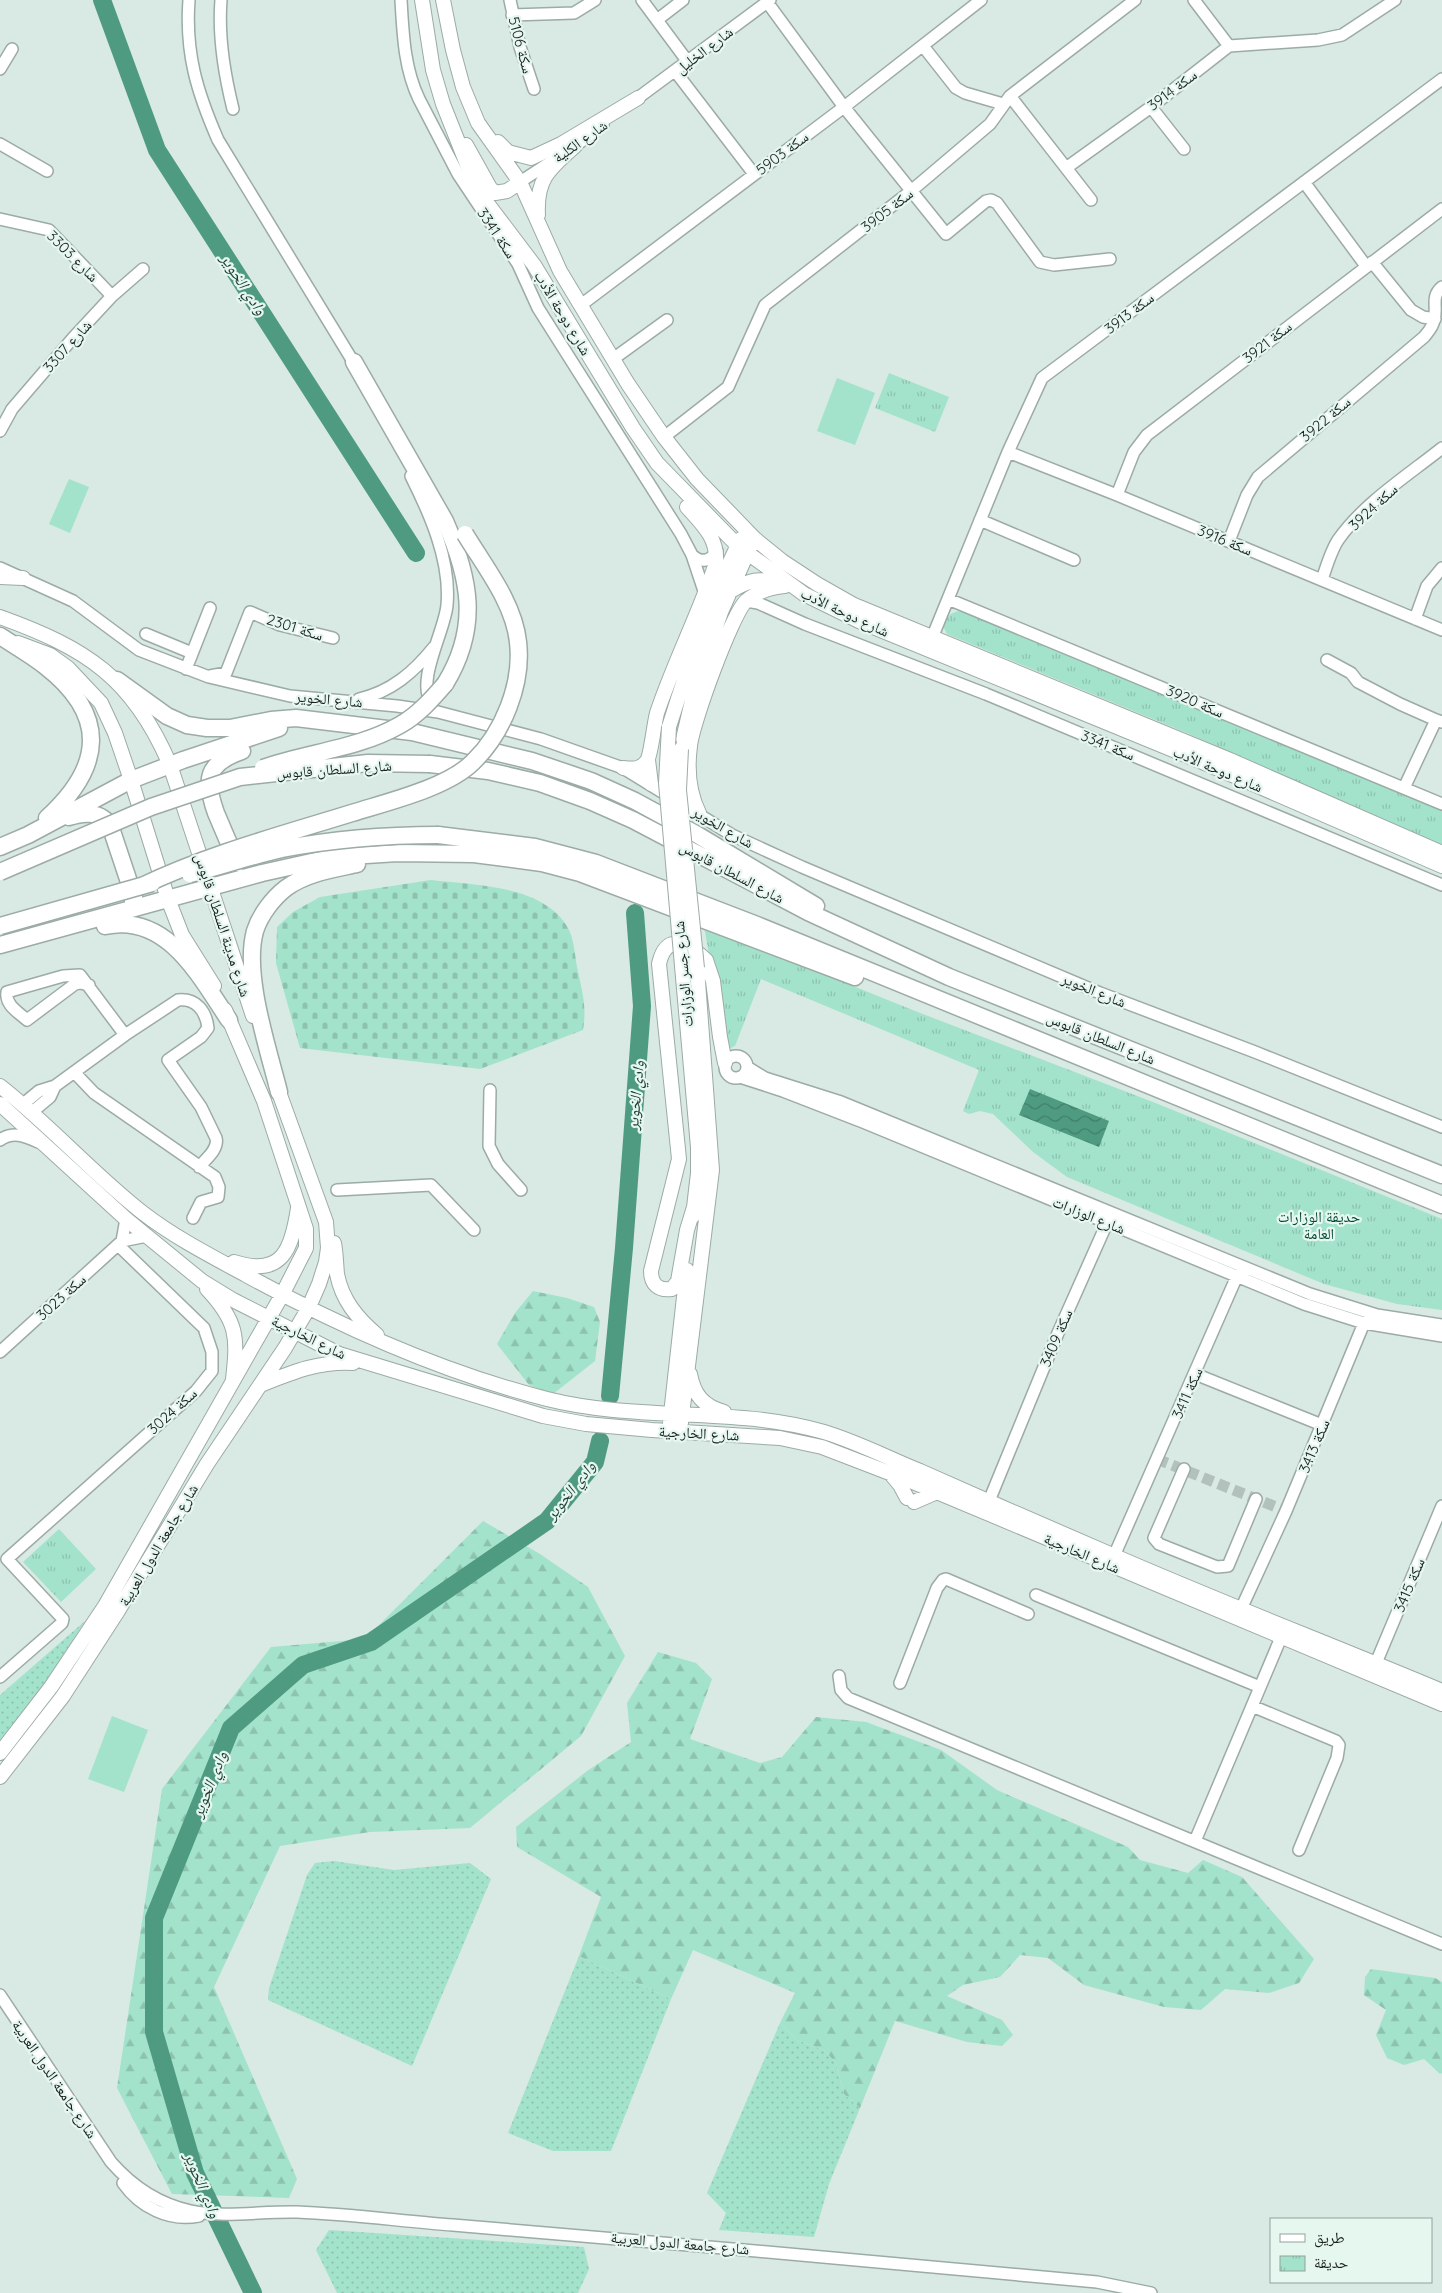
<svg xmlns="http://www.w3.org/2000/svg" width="1442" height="2293" viewBox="0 0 1442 2293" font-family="Quicksand,'Noto Naskh Arabic',sans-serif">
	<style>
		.grass { fill: url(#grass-dots) }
		.forest { fill: url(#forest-firs) }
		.cemetery { fill: url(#cemetery-stones) }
		.park { fill: url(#park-tufts) }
		.pitch { fill: #a3e3cb }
		.water { fill: url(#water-waves) }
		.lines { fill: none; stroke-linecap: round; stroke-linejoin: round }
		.river { stroke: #4f9b81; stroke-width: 18 }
		.minor-tunnel { stroke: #b3c1bc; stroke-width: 11; stroke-dasharray: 11 5.5; stroke-linecap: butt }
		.minor-casing { stroke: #9caba5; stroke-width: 14 }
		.major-casing { stroke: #9caba5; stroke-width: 16 }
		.highway-casing { stroke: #9caba5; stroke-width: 19 }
		.minor { stroke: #fff; stroke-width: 11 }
		.major { stroke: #fff; stroke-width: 14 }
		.highway { stroke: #fff; stroke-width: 16 }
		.major-bridge-casing { stroke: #9caba5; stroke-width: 16; stroke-linecap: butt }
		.highway-bridge-casing { stroke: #9caba5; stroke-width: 19; stroke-linecap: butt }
		.major-bridge { stroke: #fff; stroke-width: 14 }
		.highway-bridge { stroke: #fff; stroke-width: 16 }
		.labels { text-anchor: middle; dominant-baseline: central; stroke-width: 4.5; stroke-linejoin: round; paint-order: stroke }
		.street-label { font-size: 15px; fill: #1a201e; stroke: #e6f7f0 }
		.park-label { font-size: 15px; fill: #044936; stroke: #e6f7f0 }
		.water-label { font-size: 16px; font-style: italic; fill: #1b3e32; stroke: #e6f7f0 }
	</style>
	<defs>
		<pattern id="grass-dots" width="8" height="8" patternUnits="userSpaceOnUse" patternTransform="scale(1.25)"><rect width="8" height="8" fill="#a3e3cb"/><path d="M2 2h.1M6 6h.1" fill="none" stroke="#8cc2ae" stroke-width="1.8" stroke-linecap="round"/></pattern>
		<pattern id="forest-firs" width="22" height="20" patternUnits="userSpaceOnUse" patternTransform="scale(1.25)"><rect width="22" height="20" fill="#a3e3cb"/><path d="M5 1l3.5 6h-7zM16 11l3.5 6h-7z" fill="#8cc2ae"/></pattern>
		<pattern id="cemetery-stones" width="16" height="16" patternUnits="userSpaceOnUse" patternTransform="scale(1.25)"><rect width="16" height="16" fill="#a3e3cb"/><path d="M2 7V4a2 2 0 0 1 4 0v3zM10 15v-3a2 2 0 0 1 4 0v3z" fill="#8cc2ae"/></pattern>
		<pattern id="park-tufts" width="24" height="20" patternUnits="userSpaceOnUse" patternTransform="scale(1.25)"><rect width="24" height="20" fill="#a3e3cb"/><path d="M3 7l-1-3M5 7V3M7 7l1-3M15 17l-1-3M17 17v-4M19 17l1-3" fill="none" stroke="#8cc2ae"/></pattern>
		<pattern id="water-waves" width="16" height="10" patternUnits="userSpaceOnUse" patternTransform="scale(1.25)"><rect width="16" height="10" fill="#4f9b81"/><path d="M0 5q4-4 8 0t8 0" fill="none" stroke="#417e69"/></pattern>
	</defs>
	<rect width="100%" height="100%" fill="#d9e9e3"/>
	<path class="grass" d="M 85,1621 L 51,1674 L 0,1744 L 0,1695 Z
		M 334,1861 L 394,1870 L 470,1863 L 491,1879 L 412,2066 L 268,2000 L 269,1988 L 307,1875 L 315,1863 Z
		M 579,1956 L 671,1999 L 611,2151 L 553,2151 L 508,2133 Z
		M 780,2023 L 797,2040 L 824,2050 L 836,2063 L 844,2094 L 860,2108 L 829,2184 L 814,2237 L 719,2230 L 726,2213 L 707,2193 Z
		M 329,2230 L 584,2247 L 589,2269 L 578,2293 L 337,2293 L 316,2250 Z"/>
	<path class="forest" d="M 533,1291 L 567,1298 L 594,1307 L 600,1322 L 595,1361 L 553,1394 L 529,1385 L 497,1344 L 515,1313 Z
		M 483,1521 L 540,1554 L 588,1587 L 625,1656 L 581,1736 L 470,1828 L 370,1832 L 280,1846 L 214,1987 L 297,2179 L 289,2198 L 172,2194 L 117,2088 L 162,1789 L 271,1647 L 365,1639 Z
		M 658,1652 L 696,1663 L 712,1679 L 690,1739 L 760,1763 L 782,1757 L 816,1717 L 866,1722 L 941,1750 L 997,1790 L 1128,1847 L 1140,1860 L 1188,1873 L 1203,1860 L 1242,1877 L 1314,1959 L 1299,1983 L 1269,1993 L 1225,1989 L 1201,2010 L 1164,2007 L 1084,1985 L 1048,1958 L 1020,1955 L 1000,1977 L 963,1985 L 947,1996 L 1002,2020 L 1013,2035 L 1002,2046 L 967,2042 L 895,2021 L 860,2108 L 844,2094 L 836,2063 L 824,2050 L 797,2040 L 780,2023 L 795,1993 L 693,1950 L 671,1999 L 579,1956 L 601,1897 L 517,1847 L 516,1827 L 587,1771 L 631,1742 L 627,1703 Z
		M 1371,1969 L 1435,1978 L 1442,1982 L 1442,2073 L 1440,2074 L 1424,2059 L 1404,2065 L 1387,2058 L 1376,2035 L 1386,2010 L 1364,1995 L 1365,1977 Z"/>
	<path class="cemetery" d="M 431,880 C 474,885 546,885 569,930 C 574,940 575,956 577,967 C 582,991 587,1006 583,1030 L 480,1069 L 300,1048 L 276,963 L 277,927 L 293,912 L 320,897 Z"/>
	<path class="park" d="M 889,373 L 949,397 L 935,432 L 875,408 Z
		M 962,611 L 1442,810 L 1442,847 L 1187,733 L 947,634 L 943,626 C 948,615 950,612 962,611 Z
		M 704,926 L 915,1011 L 1153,1102 L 1442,1219 L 1442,1310 L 1397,1304 L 1324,1284 L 1067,1177 L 1033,1152 L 993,1114 L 980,1111 L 969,1114 L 963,1111 L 979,1070 L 761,979 L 735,1046 L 726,1050 Z
		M 59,1529 L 96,1569 L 61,1602 L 23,1562 Z"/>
	<path class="pitch" d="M 837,378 L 875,393 L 855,445 L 817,431 Z
		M 69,479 L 89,487 L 70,533 L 49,524 Z
		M 112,1716 L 148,1730 L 124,1792 L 88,1779 Z"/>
	<path class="water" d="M 1030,1089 L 1109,1121 L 1099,1147 L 1019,1115 Z"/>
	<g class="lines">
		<path class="river" d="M 102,0 L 157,150 L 416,553
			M 610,1396 L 624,1248 L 642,1006 L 635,913
			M 253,2293 L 195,2173 L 154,2032 L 154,1918 L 231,1728 L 303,1665 L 371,1642 L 547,1521 L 595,1462 L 600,1441"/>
		<path class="minor-tunnel" d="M 1157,1459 L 1286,1511"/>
		<g class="minor-casing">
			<path id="minor" d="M 189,0 C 185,53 197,92 218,140 L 357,368
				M 221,0 C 218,37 224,73 233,109
				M 401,0 C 403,33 404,68 419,99 L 458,174 L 518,264 L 538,308 L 681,534 L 692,555 L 705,594
				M 510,0 L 520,47 L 534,89
				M 642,0 L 688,62
				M 767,2 L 844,107 L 946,234 L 986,201 L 991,200 L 997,203 L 1040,262 L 1054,265 L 1110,259
				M 512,15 L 574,13 L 595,0
				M 657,20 L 683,0
				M 923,46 L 956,88 L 965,93 L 1003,104
				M 1229,46 L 1318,40 L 1342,35 L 1395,0
				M 0,69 L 12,49
				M 675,71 L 754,174
				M 1010,96 L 1091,200
				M 631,103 L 770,0
				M 1151,107 L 1184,149
				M 0,144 L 47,171
				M 1066,168 L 1151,107 L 1229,46 L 1194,0
				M 520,182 L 575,146 L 603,125
				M 1304,182 L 1366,266
				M 0,219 L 49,230 L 112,296
				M 1372,262 L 1411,310 L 1423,317 L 1435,319
				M 581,305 L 844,107 L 981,0
				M 613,359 L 667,320
				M 0,431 L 12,409 L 73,338 L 112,296 L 143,269
				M 664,437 L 728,387 L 765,305 L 911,191 L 990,124 L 1010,96 L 1135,0
				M 1008,452 L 1117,495 L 1442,630
				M 411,476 C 430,514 451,561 447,605 C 445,631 415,682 432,704
				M 1117,495 L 1134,452 L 1147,435 L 1442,209
				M 980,520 L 1074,560
				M 1229,541 L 1247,495 L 1258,477 L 1424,337 C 1428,332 1433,327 1434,320 C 1438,307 1430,297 1442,287
				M 692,555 C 702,564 710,561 717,551
				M 0,568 L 73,601 L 139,650 L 209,677 L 290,696 L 397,706 L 438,712 L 541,739 L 623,768 L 732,835 L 802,867 L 1100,993 L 1255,1052 L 1442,1127
				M 1322,580 C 1326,567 1331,551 1338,540 C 1364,503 1407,476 1442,448
				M 948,599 L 1442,804
				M 746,601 L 758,603 L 805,624 L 986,694 L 1442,885
				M 1415,619 L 1427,586 L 1442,568
				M 146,634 L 192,653
				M 932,638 L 1008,452 L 1042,378 L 1442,79
				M 1327,660 L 1351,673 L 1358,682 L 1400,704 L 1436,720
				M 186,669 L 210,608
				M 210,676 L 226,673 L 250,612 L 280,625 L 333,638
				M 359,699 C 391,692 414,672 434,647
				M 1404,788 L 1436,720 L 1442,722
				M 89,985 L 80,983 L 75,984 L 27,1020 C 18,1012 5,1005 7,992 L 63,976 L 80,975 L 125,1035
				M725 1067a11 11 0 1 1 22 0a11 11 0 1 1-22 0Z
				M 747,1067 L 765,1078 L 841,1102 L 1310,1294 L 1377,1315 L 1442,1325
				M 74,1072 L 94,1093 L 215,1177 L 219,1187 L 218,1197 L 201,1202 L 193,1218
				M 740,1077 L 783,1091 L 863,1122 L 1304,1304 L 1364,1323 L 1442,1336
				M 490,1090 L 489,1146 L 498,1164 L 521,1190
				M 22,1105 L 39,1091 L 55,1086 L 125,1035 L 178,1000 C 196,998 206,1011 208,1028 L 201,1037 L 168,1060 L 201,1107 L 216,1138 C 219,1149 206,1159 199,1167
				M 31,1113 L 50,1097 L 55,1086
				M 0,1140 C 13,1131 25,1136 38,1142
				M 337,1190 L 431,1185 L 474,1230
				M 122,1241 L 147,1236
				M 0,1352 L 122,1241 L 126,1219
				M 1195,1374 L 1322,1425
				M 1184,1469 L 1154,1538 L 1159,1544 L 1217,1567 L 1228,1566 L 1256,1499
				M 989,1501 L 1058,1333 L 1107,1223 L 1111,1219
				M 1114,1556 L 1237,1276 L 1243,1272
				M 1036,1595 L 1260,1687
				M 1241,1609 L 1286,1511 L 1364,1323 L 1369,1318
				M 1376,1663 L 1442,1506
				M 839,1676 L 841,1690 L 848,1698 L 1442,1944
				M 0,1677 L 62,1623 L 63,1619 L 7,1559 L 196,1391 L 212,1371 L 212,1352 L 204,1328 L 118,1245
				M 900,1683 L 937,1588 L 943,1580 L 946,1579 L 1028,1614
				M 1252,1706 L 1336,1741 L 1339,1745 L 1337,1758 L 1299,1850
				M 1195,1841 L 1285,1628
				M 0,1995 L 111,2162 C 132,2186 159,2204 191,2211 C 225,2218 262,2211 297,2212 C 349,2214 401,2221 453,2225 C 668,2242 882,2263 1097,2282 L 1151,2293
				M 123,2183 C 140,2207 169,2222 199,2216"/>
		</g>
		<g class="major-casing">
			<path id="major" d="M 422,0 L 433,70 L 443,104 L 474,182 L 487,203 L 534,265 L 633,428 L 657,463 L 738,546 L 804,594 L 861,622 L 1200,761 L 1442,866
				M 443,0 L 453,50 L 463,87 L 478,123 L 520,182 L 560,271 L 628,384 L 664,437 L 697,479 L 755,539 L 782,561 L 817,584 L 854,605 L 1230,760 L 1442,853
				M 498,142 L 508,152 L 531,158 L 561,144 L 638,98
				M 466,145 L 490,188 L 495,193 L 507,191 L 520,182
				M 538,215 C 536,179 549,169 575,146
				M 0,577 L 23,578
				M 729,592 C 749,580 759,576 782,585
				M 0,617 C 86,648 133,678 170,765 L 253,1016
				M 18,643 L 50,655 L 68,668 L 101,703 L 115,733 L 131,780 L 168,899 L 182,935 L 214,986
				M 669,727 C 688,666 712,596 741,539
				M 683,739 L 695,688 L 721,612 L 751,545
				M 648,760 L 651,784
				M 623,768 C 632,769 641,770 647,761 C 651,755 654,724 657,713 C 674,662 699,614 716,563 C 718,538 703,525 687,507
				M 699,813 C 689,793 687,769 690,746 C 692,724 732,614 746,601 C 757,592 770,587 785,586
				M 682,966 L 698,1147 L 698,1173 L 693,1216
				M 0,1086 C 50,1125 93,1174 143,1213 C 174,1237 211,1256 246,1275 C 341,1327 441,1372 547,1399 C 638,1422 734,1406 824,1432 C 857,1442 888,1458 920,1471 C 983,1499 1047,1527 1110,1554 C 1220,1602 1332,1645 1442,1691
				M 0,1104 L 126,1219 L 202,1281 L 233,1300 L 339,1354 L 543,1416 L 586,1424 L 652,1430 L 780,1438 L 822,1447 L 913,1482 L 1442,1704
				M 694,1207 L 687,1230 L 678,1281 L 672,1289 C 658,1291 651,1284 651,1271 L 679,1159 L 659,964 C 666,932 688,943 706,960 L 713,981 L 720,1037 L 725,1063
				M 334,1243 C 336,1253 336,1264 337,1274 C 342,1300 357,1318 377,1335
				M 234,1262 C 283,1278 292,1248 298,1208
				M 207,1289 C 237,1321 238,1336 233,1379
				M 690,1374 C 694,1395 703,1406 724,1412
				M 263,1384 C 293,1372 320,1361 353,1363
				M 670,1423 L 687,1270
				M 681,1423 L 712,1170 L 697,968
				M 890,1473 L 900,1485 L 907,1498
				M 914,1502 L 937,1492
				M 0,1753 L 51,1687 L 105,1606 L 282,1295 L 306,1248 L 306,1229 L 264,1101 L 225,1010
				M 0,1777 L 63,1696 L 116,1614 L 207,1464 L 285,1348 L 308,1309 L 319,1284 L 326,1262 L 328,1248 L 326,1222 L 276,1084"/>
		</g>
		<g class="highway-casing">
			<path id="highway" d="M 354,362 L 445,521 C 470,578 480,627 445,684
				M 0,636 C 15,646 31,655 45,666 C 108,715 104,766 47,818
				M 117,680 L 167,716 L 187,725 L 207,728 L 230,728 L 271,720 L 296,718 L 412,732 L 532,761 L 591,781 L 635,801 L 696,834 L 816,906
				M 430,764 L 488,771 L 540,783 L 590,801 L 633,820 L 808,912 L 949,977 L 1442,1175
				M 69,817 C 84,812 99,811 110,825 L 134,897 L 133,901
				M 438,835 L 535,847 L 596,863 L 757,925 L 1442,1205
				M 0,847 L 28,835 L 131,780 L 183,760 L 279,728
				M 238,863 C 230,846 223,830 216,813 C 204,780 206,763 242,751
				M 105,926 C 167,912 200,977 229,1020
				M 0,945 L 262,873 L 334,857 L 398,853 L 474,854 L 542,863 L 580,873 L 855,977
				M 279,1092 C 268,1048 243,974 255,931 C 260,915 273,898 286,888 C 306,873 334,869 357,864"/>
		</g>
		<use href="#minor" class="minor"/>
		<use href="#major" class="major"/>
		<use href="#highway" class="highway"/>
		<g class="major-bridge-casing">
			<path id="major-bridge" d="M 669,727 L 666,783 L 682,966
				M 681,749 L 679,790 L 697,968"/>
		</g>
		<g class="highway-bridge-casing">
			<path id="highway-bridge" d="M 263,768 C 308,752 358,749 400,725 C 418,715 432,699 445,684
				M 0,872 L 151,807 L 240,777 L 368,763 L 430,764
				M 190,874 C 221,866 251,856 282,849 C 334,839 385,835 438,835
				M 142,886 C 209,854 281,835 352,813 C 387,802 447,788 473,762 C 503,733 523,684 518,642 C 514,603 485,567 465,534
				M 0,926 L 152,883"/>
		</g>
		<use href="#major-bridge" class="major-bridge"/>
		<use href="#highway-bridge" class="highway-bridge"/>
	</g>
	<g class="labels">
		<g class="street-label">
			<text transform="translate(521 45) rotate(75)">سكة 5106</text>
			<text transform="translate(704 50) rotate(-37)">شارع الخليل</text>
			<text transform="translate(1172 90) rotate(-37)">سكة 3914</text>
			<text transform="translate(580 141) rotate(-35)">شارع الكلية</text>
			<text transform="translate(782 153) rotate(-37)">سكة 5903</text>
			<text transform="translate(887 210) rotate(-38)">سكة 3905</text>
			<text transform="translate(497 233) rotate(56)">سكة 3341</text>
			<text transform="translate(73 256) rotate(45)">3303 شارع</text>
			<text transform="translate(563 313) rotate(59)">شارع دوحة الأدب</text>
			<text transform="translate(1129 313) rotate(-37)">سكة 3913</text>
			<text transform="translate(1267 342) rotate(-38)">سكة 3921</text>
			<text transform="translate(67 346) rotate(-48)">3307 شارع</text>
			<text transform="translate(1325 419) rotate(-40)">سكة 3922</text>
			<text transform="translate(1373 507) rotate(-43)">سكة 3924</text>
			<text transform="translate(1225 540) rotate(22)">سكة 3916</text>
			<text transform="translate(845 612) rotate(25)">شارع دوحة الأدب</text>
			<text transform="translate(295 627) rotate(17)">سكة 2301</text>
			<text transform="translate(329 699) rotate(5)">شارع الخوير</text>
			<text transform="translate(1195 701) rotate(23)">سكة 3920</text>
			<text transform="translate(1108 745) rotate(22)">سكة 3341</text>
			<text transform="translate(334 769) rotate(-4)">شارع السلطان قابوس</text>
			<text transform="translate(1218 769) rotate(23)">شارع دوحة الأدب</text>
			<text transform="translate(723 827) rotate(30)">شارع الخوير</text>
			<text transform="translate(732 872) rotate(28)">شارع السلطان قابوس</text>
			<text transform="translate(223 925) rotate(72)">شارع مدينة السلطان قابوس</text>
			<text transform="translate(683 974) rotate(-95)">شارع جسر الوزارات</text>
			<text transform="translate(1094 990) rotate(22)">شارع الخوير</text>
			<text transform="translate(1101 1038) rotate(22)">شارع السلطان قابوس</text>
			<text transform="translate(1089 1215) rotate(22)">شارع الوزارات</text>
			<text transform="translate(61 1297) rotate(-42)">سكة 3023</text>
			<text transform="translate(309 1337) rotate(26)">شارع الخارجية</text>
			<text transform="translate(1056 1338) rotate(-67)">سكة 3409</text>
			<text transform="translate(1187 1393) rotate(-66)">سكة 3411</text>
			<text transform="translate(172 1411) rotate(-42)">سكة 3024</text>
			<text transform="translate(699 1433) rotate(3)">شارع الخارجية</text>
			<text transform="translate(1314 1446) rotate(-67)">سكة 3413</text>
			<text transform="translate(158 1545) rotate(-59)">شارع جامعة الدول العربية</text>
			<text transform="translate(1082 1553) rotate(23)">شارع الخارجية</text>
			<text transform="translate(1409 1585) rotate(-67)">سكة 3415</text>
			<text transform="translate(55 2079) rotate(56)">شارع جامعة الدول العربية</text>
			<text transform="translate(680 2243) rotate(5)">شارع جامعة الدول العربية</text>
		</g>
		<g class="park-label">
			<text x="1319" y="1216">حديقة الوزارات<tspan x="1319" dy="17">العامة</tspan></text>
		</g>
		<g class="water-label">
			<text transform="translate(244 284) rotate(57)">وادي الخوير</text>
			<text transform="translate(635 1095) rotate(-85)">وادي الخوير</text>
			<text transform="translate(570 1490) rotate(-52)">وادي الخوير</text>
			<text transform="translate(209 1784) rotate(-68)">وادي الخوير</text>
			<text transform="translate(203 2185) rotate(67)">وادي الخوير</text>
		</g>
	</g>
	<rect x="1270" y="2218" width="162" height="65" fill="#e6f7f0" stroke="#94a19c"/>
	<rect x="1280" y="2234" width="25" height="8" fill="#ffffff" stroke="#94a19c"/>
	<text x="1314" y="2243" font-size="15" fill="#1a201e">طريق</text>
	<rect x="1280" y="2256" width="25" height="15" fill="url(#park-tufts)" stroke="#94a19c"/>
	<text x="1314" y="2268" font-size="15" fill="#1a201e">حديقة</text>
</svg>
